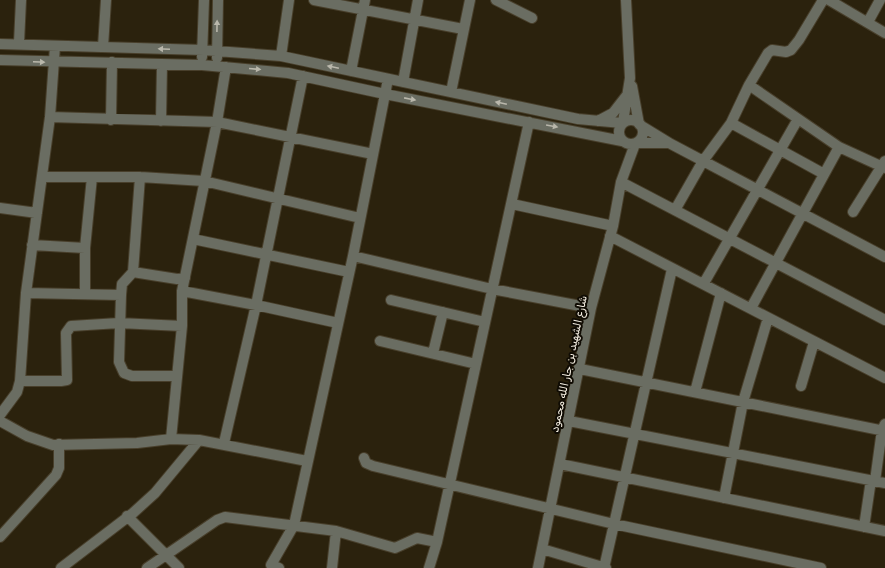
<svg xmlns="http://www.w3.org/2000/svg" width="885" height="568" viewBox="0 0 885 568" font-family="Rubik,'Noto Sans Arabic',sans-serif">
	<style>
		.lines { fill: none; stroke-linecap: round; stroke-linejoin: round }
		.minor-casing { stroke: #483f2b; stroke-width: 12 }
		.minor { stroke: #6a6d62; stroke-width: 10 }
		.oneway { fill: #b9b7ab }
		.labels { text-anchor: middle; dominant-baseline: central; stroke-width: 4; stroke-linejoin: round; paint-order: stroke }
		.street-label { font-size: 11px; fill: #f9f3e6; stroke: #100c04 }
	</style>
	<rect width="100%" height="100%" fill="#2b220d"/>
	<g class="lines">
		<g class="minor-casing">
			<path id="minor" d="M 314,0 L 463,29
				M 496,0 L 532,18
				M 829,0 L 885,33
				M 868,22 L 880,0
				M 19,43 L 21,0
				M 0,44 L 203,50 L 281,56 L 578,119 L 622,123
				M 103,47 L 106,0
				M 281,56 L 289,0
				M 202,57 L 204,0
				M 217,58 L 218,0
				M 0,60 L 202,65 L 288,73 L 385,94 L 622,141
				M 351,71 L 365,0
				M 403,82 L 418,0
				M 749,85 L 839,147 L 885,168
				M 632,86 L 639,124
				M 451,92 L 470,0
				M 50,117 L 217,122 L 373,154
				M619 132a12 12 0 1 1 24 0a12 12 0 1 1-24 0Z
				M 111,120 L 112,62
				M 161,121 L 162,64
				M 598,121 L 613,113 L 627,95
				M 623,122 L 630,78 L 626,0
				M 731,123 L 824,174
				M 640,125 L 671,144 L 885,257
				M 637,143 L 667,143
				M 42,177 L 140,177 L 204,181 L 360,218
				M 140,177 L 133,272 L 177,279 L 185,278
				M 621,182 L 885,320
				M 512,204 L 613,226
				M 0,208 L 37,213
				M 675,210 L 703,161 L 731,123 L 749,85 L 768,53 L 772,50 L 786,52 L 791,50 L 799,40 L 823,0
				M 853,212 L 885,161
				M 610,236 L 885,378
				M 193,239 L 349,272
				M 32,245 L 85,248 L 85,293
				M 85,248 L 92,177
				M 353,256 L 492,289 L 591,308
				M 704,283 L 798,119
				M 182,291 L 256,305 L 303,76
				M 26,293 L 121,295 L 119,362 L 124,373 L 132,376 L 176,376
				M 121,295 L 122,284 L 133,272
				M 391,300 L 485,322
				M 751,308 L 839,147
				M 380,341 L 476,364
				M 433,353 L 443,312
				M 580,369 L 885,431
				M 20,381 L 61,381 L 67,380 L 66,333 L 71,326 L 119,323 L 182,326
				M 801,386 L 814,342
				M 695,392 L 721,293
				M 0,415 L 17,392 L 20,381 L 26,293 L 50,117 L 55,46
				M 0,421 L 27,436 L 53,445 L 137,443 L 171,439 L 199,440 L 307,461
				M 569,421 L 885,483
				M 171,439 L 182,326 L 182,291 L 217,122 L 226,67
				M 224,443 L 256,305 L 338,323
				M 364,458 L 366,463 L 373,466 L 614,524 L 821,568
				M 560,464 L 885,531
				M 875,481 L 882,430 L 885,424
				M 724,498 L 743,402 L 768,318
				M 127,516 L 179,568
				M 864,527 L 871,480
				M 0,537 L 56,475 L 59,468 L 59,444
				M 542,549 L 606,568
				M 61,568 L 133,513 L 155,493 L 199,440
				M 147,568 L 217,520 L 225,517 L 336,531 L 395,548 L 417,538 L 437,542
				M 279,568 L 271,565 L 294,525 L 353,256 L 388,79
				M 332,568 L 336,531
				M 429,568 L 437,542 L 529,122
				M 538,568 L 591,308 L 613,226 L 621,182 L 635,144
				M 604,568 L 672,269"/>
		</g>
		<use href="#minor" class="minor"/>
	</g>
	<defs><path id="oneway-solid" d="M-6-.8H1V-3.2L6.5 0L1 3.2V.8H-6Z"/></defs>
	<g class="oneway">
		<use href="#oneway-solid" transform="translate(217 26) rotate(-89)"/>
		<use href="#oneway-solid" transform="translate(164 49) rotate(-178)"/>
		<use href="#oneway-solid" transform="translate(39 62) rotate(2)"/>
		<use href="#oneway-solid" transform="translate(333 67) rotate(-168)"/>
		<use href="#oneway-solid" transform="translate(255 69) rotate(5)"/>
		<use href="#oneway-solid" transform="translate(410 99) rotate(11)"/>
		<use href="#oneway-solid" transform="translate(501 103) rotate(-168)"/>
		<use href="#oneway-solid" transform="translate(552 126) rotate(10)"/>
	</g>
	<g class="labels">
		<g class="street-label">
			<text transform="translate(569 364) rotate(-78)">شارع الشهيد بن جار الله محمود</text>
		</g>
	</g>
</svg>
